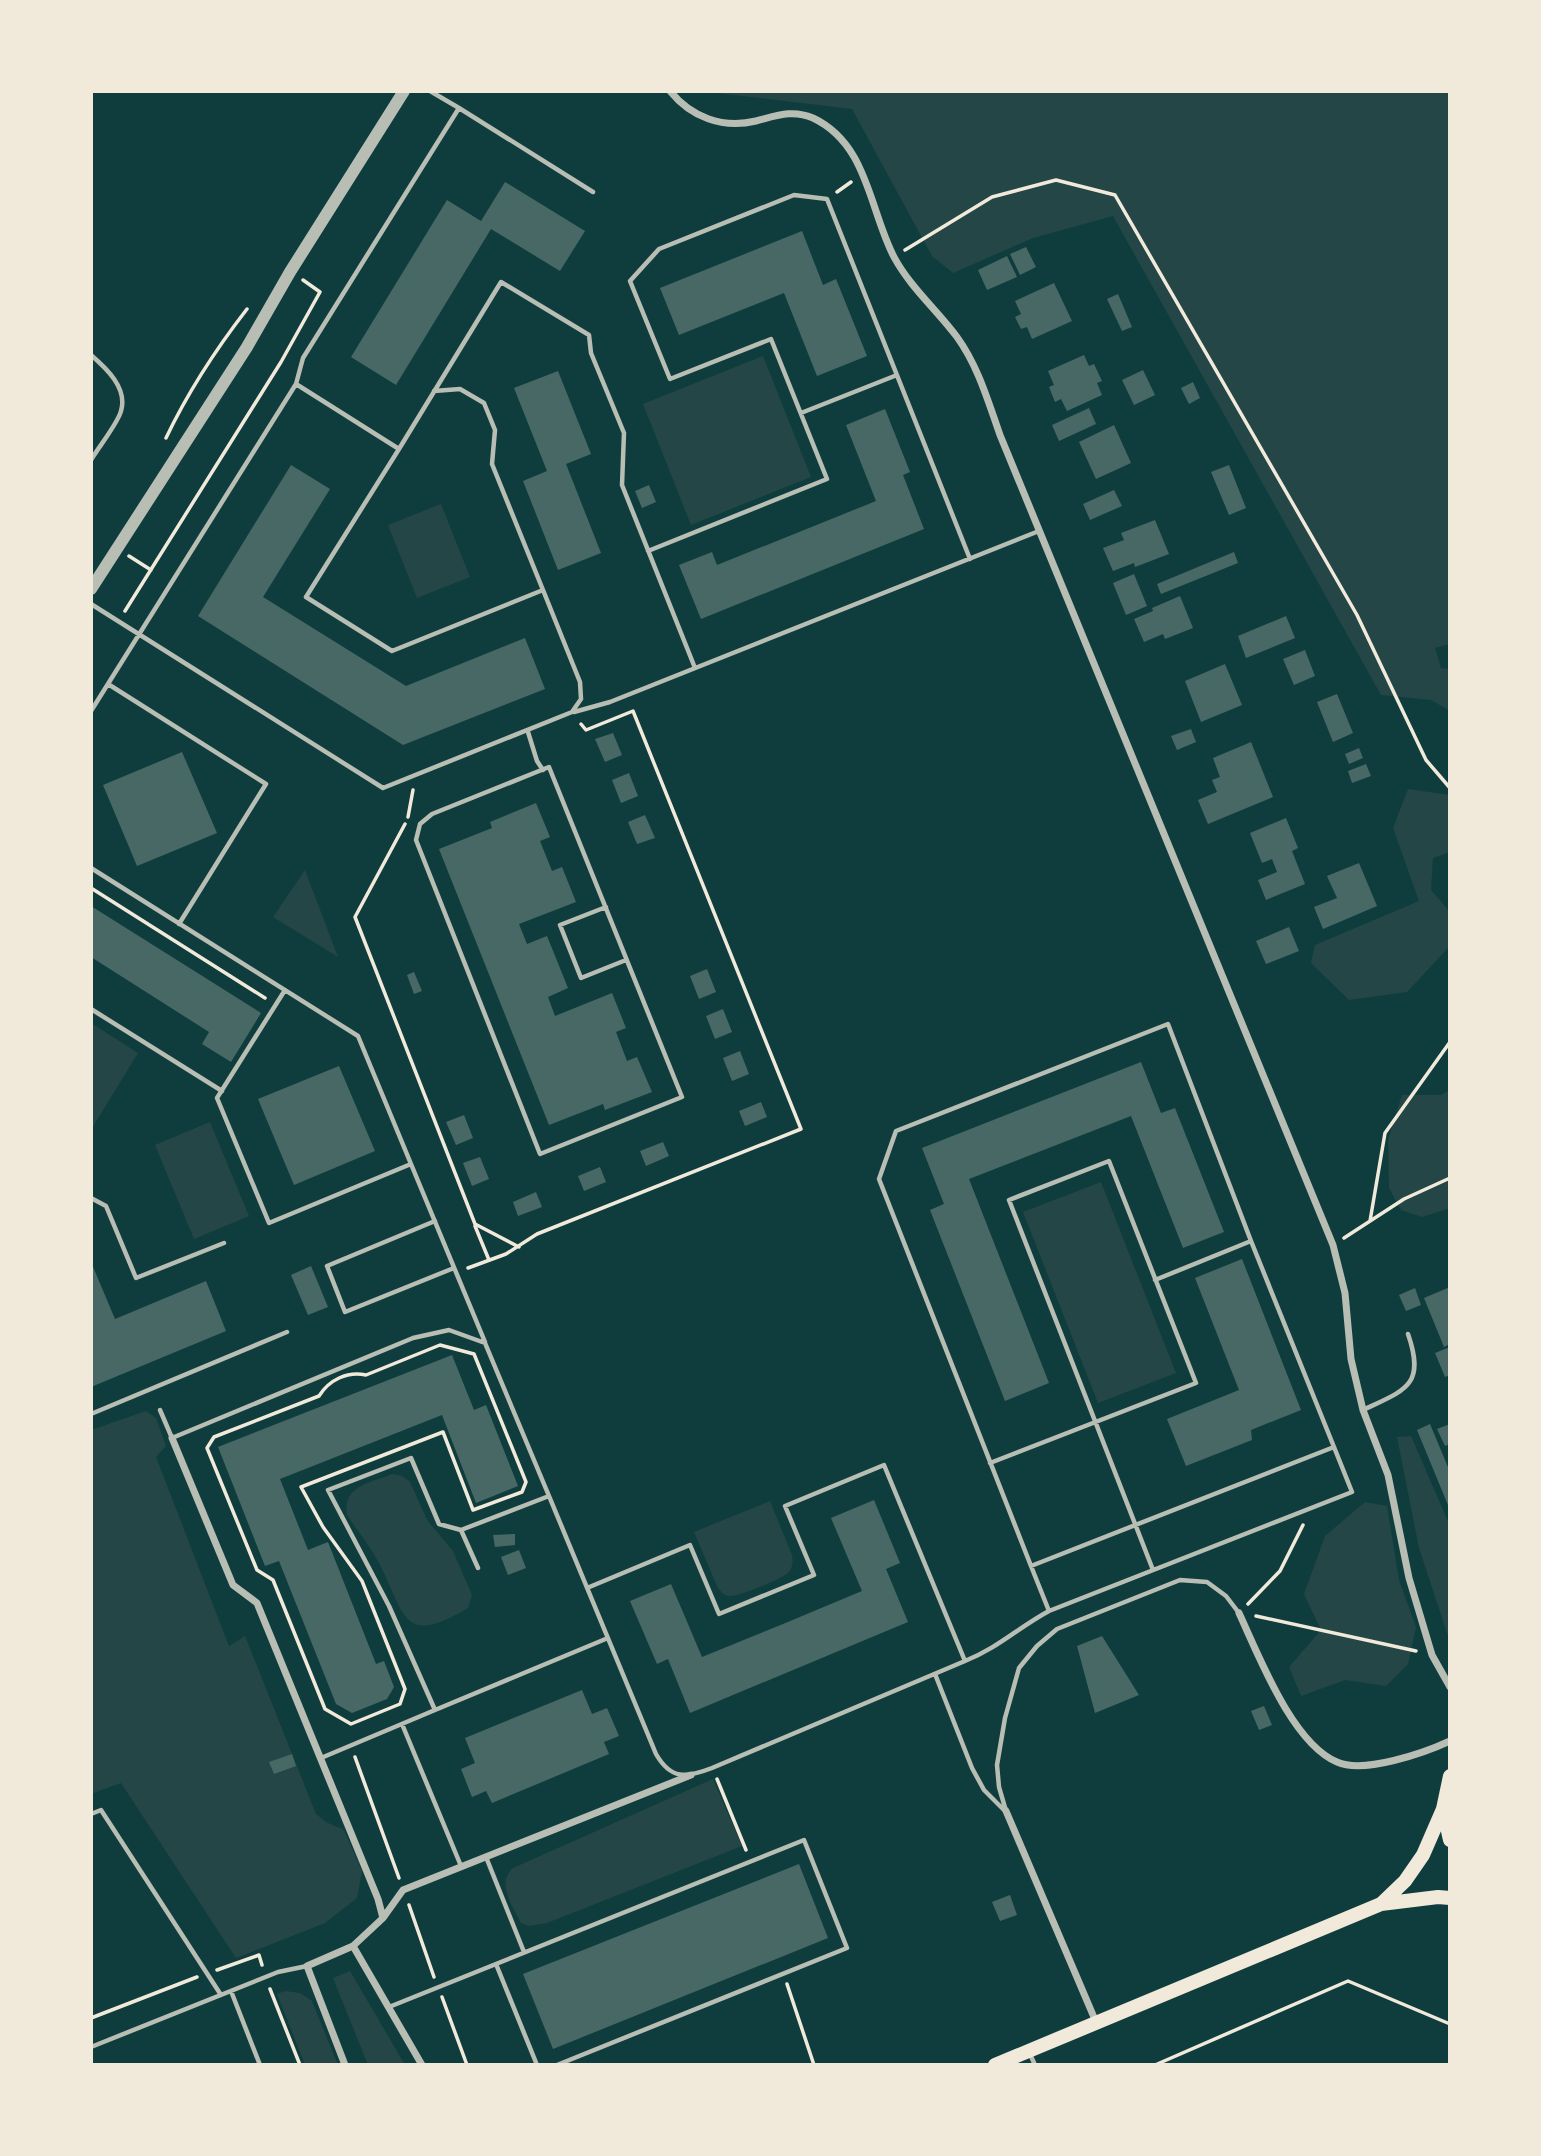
<svg xmlns="http://www.w3.org/2000/svg" width="1541" height="2156" viewBox="0 0 1541 2156" font-family="Raleway,sans-serif">
	<style>
		.green { fill: #244646 }
		.building { fill: #486865 }
		.lines { fill: none; stroke-linecap: round; stroke-linejoin: round }
		.path { stroke: #f1e9da; stroke-width: 3.5 }
		.service { stroke: #b8beb3; stroke-width: 4.5 }
		.minor { stroke: #b8beb3; stroke-width: 7 }
		.tertiary { stroke: #b8beb3; stroke-width: 12 }
		.secondary { stroke: #f1e9da; stroke-width: 14 }
	</style>
	<rect width="100%" height="100%" fill="#0f3d3e"/>
	<path class="green" d="M 700,91 L 1450,91 L 1450,644 L 1435,648 L 1441,668 L 1450,669 L 1450,711 L 1431,700 L 1381,695 L 1113,216 L 1033,238 L 953,273 L 932,256 L 852,109 Z
		M 763,356 L 811,477 L 691,525 L 643,404 Z
		M 441,504 L 470,577 L 417,598 L 388,525 Z
		M 1408,789 L 1450,795 L 1450,852 L 1433,858 L 1431,890 L 1450,912 L 1450,946 L 1407,992 L 1349,1000 L 1311,963 L 1315,945 L 1419,901 L 1393,828 Z
		M 305,870 L 338,957 L 273,917 Z
		M 91,1023 L 138,1053 L 91,1130 Z
		M 1450,1090 L 1450,1208 L 1422,1217 L 1401,1210 L 1389,1188 L 1388,1140 L 1402,1095 L 1441,1095 Z
		M 210,1122 L 249,1216 L 194,1239 L 155,1145 Z
		M 1101,1182 L 1176,1373 L 1098,1403 L 1023,1212 Z
		M 146,1411 L 156,1418 L 166,1446 L 156,1457 L 229,1646 L 245,1636 L 316,1814 L 326,1822 L 344,1830 L 362,1871 L 357,1898 L 325,1923 L 236,1958 L 121,1783 L 91,1794 L 91,1430 Z
		M 1411,1436 L 1450,1526 L 1450,1642 L 1419,1548 L 1397,1437 Z
		M 392,1474 L 402,1476 L 410,1482 L 427,1520 L 453,1551 L 472,1595 L 468,1608 C 407,1644 406,1621 383,1571 C 374,1551 359,1533 347,1515 C 342,1486 370,1483 392,1474 Z
		M 770,1501 L 792,1555 C 793,1561 793,1567 789,1572 C 784,1578 739,1597 730,1596 C 724,1596 720,1591 717,1586 L 694,1532 Z
		M 1365,1502 L 1387,1506 L 1399,1580 L 1416,1627 L 1408,1664 L 1386,1686 L 1345,1680 L 1301,1696 L 1289,1667 L 1321,1630 L 1304,1594 L 1325,1536 Z
		M 713,1779 L 742,1846 L 547,1923 L 529,1926 L 521,1923 C 512,1905 496,1884 513,1868 Z
		M 350,1971 L 405,2065 L 368,2065 L 333,1978 Z
		M 285,1991 L 300,1993 L 312,2001 L 338,2065 L 305,2065 L 277,1994 Z"/>
	<path class="building" d="M 505,182 L 585,231 L 560,271 L 491,229 L 396,385 L 351,357 L 447,200 L 481,221 Z
		M 802,231 L 823,285 L 836,279 L 867,356 L 817,376 L 784,293 L 679,335 L 660,288 Z
		M 1026,247 L 1036,267 L 1020,275 L 1010,254 Z
		M 1007,256 L 1017,277 L 987,290 L 978,270 Z
		M 1054,283 L 1072,321 L 1032,339 L 1027,327 L 1021,329 L 1015,317 L 1021,314 L 1015,301 Z
		M 1118,294 L 1132,327 L 1122,331 L 1107,299 Z
		M 1084,355 L 1089,366 L 1094,364 L 1102,381 L 1097,383 L 1102,395 L 1067,411 L 1061,399 L 1055,402 L 1049,387 L 1054,385 L 1048,371 Z
		M 1143,370 L 1155,395 L 1134,405 L 1122,380 Z
		M 558,371 L 591,454 L 566,464 L 601,553 L 558,570 L 523,481 L 547,471 L 514,388 Z
		M 1193,382 L 1200,398 L 1189,404 L 1181,388 Z
		M 1089,408 L 1096,424 L 1059,441 L 1052,425 Z
		M 885,409 L 910,472 L 903,475 L 924,529 L 701,619 L 679,565 L 712,552 L 717,565 L 876,501 L 846,425 Z
		M 1114,425 L 1131,463 L 1096,479 L 1079,442 Z
		M 291,465 L 330,489 L 263,597 L 406,686 L 525,638 L 545,689 L 403,745 L 198,616 Z
		M 1229,465 L 1246,508 L 1229,515 L 1211,472 Z
		M 649,485 L 656,502 L 642,508 L 635,491 Z
		M 1114,490 L 1122,506 L 1090,520 L 1083,504 Z
		M 1155,520 L 1169,554 L 1135,567 L 1134,563 L 1113,571 L 1103,548 L 1124,540 L 1121,533 Z
		M 1234,552 L 1238,563 L 1161,594 L 1157,584 Z
		M 1134,574 L 1147,606 L 1126,615 L 1113,583 Z
		M 1180,596 L 1193,628 L 1165,639 L 1163,634 L 1144,642 L 1134,619 L 1153,611 L 1152,608 Z
		M 1286,616 L 1295,638 L 1246,658 L 1238,636 Z
		M 1305,650 L 1315,676 L 1294,685 L 1283,659 Z
		M 1225,664 L 1242,705 L 1201,722 L 1185,681 Z
		M 1337,694 L 1353,733 L 1333,742 L 1317,702 Z
		M 1191,729 L 1196,742 L 1177,750 L 1171,736 Z
		M 613,733 L 622,755 L 605,762 L 595,739 Z
		M 1251,742 L 1273,797 L 1208,824 L 1198,800 L 1217,792 L 1212,780 L 1220,777 L 1213,758 Z
		M 1359,748 L 1363,758 L 1349,764 L 1345,754 Z
		M 182,752 L 217,833 L 137,866 L 103,785 Z
		M 1366,764 L 1371,776 L 1352,783 L 1348,771 Z
		M 629,773 L 638,796 L 621,803 L 612,780 Z
		M 536,803 L 550,837 L 540,841 L 552,871 L 562,867 L 576,902 L 519,924 L 527,944 L 547,936 L 568,988 L 548,997 L 555,1016 L 612,993 L 626,1028 L 616,1032 L 627,1061 L 637,1057 L 652,1092 L 605,1110 L 603,1104 L 549,1125 L 439,849 L 492,828 L 490,822 Z
		M 645,815 L 655,838 L 637,844 L 628,822 Z
		M 1286,818 L 1298,848 L 1292,851 L 1305,884 L 1266,900 L 1258,880 L 1277,872 L 1272,859 L 1262,863 L 1250,833 Z
		M 1359,863 L 1377,906 L 1323,929 L 1314,907 L 1337,898 L 1327,876 Z
		M 91,906 L 261,1013 L 231,1062 L 202,1044 L 209,1032 L 91,957 Z
		M 1289,927 L 1299,951 L 1266,964 L 1256,941 Z
		M 707,969 L 716,992 L 699,999 L 690,976 Z
		M 414,972 L 422,991 L 414,994 L 407,975 Z
		M 723,1009 L 732,1032 L 715,1039 L 706,1016 Z
		M 740,1051 L 749,1074 L 732,1081 L 723,1058 Z
		M 1141,1062 L 1161,1113 L 1175,1108 L 1224,1232 L 1183,1248 L 1131,1116 L 969,1179 L 1049,1383 L 1005,1401 L 930,1210 L 944,1204 L 922,1148 Z
		M 339,1066 L 375,1151 L 294,1185 L 258,1099 Z
		M 761,1102 L 767,1117 L 745,1126 L 739,1111 Z
		M 464,1115 L 473,1138 L 456,1145 L 446,1122 Z
		M 663,1142 L 669,1156 L 646,1166 L 640,1151 Z
		M 480,1157 L 489,1179 L 472,1186 L 463,1163 Z
		M 600,1167 L 606,1182 L 584,1191 L 578,1176 Z
		M 536,1192 L 542,1207 L 518,1216 L 513,1202 Z
		M 1242,1259 L 1301,1410 L 1251,1430 L 1252,1440 L 1186,1466 L 1167,1419 L 1239,1390 L 1195,1278 Z
		M 91,1262 L 115,1319 L 206,1281 L 226,1331 L 91,1387 Z
		M 311,1266 L 328,1307 L 308,1315 L 291,1275 Z
		M 1450,1287 L 1450,1344 L 1444,1347 L 1424,1298 Z
		M 1415,1288 L 1421,1305 L 1406,1311 L 1399,1295 Z
		M 1450,1347 L 1450,1375 L 1445,1377 L 1435,1353 Z
		M 452,1355 L 474,1410 L 486,1405 L 518,1486 L 476,1503 L 442,1415 L 280,1479 L 308,1550 L 328,1542 L 376,1664 L 384,1661 L 394,1687 L 387,1699 L 352,1713 L 336,1704 L 279,1561 L 265,1566 L 218,1447 Z
		M 1430,1424 L 1450,1472 L 1450,1510 L 1417,1430 Z
		M 1450,1424 L 1450,1444 L 1445,1446 L 1437,1429 Z
		M 874,1500 L 900,1563 L 886,1569 L 908,1622 L 690,1713 L 668,1659 L 657,1664 L 630,1601 L 671,1584 L 702,1657 L 783,1624 L 862,1591 L 831,1518 Z
		M 515,1534 L 515,1545 L 495,1547 L 493,1535 Z
		M 519,1550 L 526,1568 L 508,1575 L 501,1557 Z
		M 1102,1636 L 1139,1695 L 1095,1713 L 1077,1646 Z
		M 582,1690 L 592,1714 L 607,1708 L 619,1736 L 604,1742 L 609,1754 L 492,1803 L 486,1791 L 472,1797 L 461,1769 L 475,1763 L 465,1738 Z
		M 1264,1706 L 1272,1725 L 1259,1730 L 1251,1711 Z
		M 292,1754 L 296,1766 L 274,1774 L 269,1762 Z
		M 799,1864 L 828,1938 L 553,2049 L 523,1974 Z
		M 1010,1895 L 1017,1915 L 1000,1921 L 992,1902 Z"/>
	<g class="lines">
		<path class="path" d="M 837,192 L 851,182
			M 905,250 L 992,197 L 1056,180 L 1115,195 L 1357,615 L 1426,760 L 1450,788
			M 166,438 C 188,392 216,349 247,309
			M 129,556 L 151,570
			M 125,611 L 281,362 L 320,292 L 303,280
			M 408,817 L 413,790
			M 405,824 L 355,917 L 475,1224 L 519,1247
			M 91,888 L 265,998
			M 1370,1221 L 1385,1133 L 1450,1042
			M 475,1226 L 489,1260
			M 1344,1238 L 1404,1199 L 1450,1178
			M 468,1268 L 506,1254 L 537,1234 L 801,1129 L 633,711 L 586,730 L 581,724
			M 440,1345 L 474,1354 L 526,1482 L 522,1492 L 473,1510 L 443,1432 L 301,1487 L 323,1527 L 362,1581 L 405,1689 L 400,1704 L 351,1724 L 325,1709 L 273,1580 L 257,1570 L 207,1448 L 214,1437 L 319,1396 C 329,1380 347,1371 366,1375 Z
			M 1248,1604 L 1280,1571 L 1303,1525
			M 1256,1616 L 1416,1651
			M 355,1757 L 399,1878
			M 717,1779 L 746,1850
			M 409,1905 L 434,1977
			M 217,1970 L 259,1955 L 262,1965
			M 787,1984 L 814,2065
			M 270,1989 L 300,2065
			M 442,1997 L 467,2065
			M 91,2018 L 197,1977
			M 1155,2065 L 1348,1981 L 1450,2024"/>
		<path class="service" d="M 430,91 L 459,108
			M 91,355 C 106,368 128,388 121,411 C 118,423 98,448 91,460
			M 434,391 L 460,389 L 484,403 L 495,430 L 492,464 L 543,590
			M 801,413 L 897,375
			M 399,449 L 501,282 L 589,335 L 591,353 L 624,433 L 622,485 L 695,668
			M 648,551 L 827,479 L 771,339 L 670,379 L 630,281 L 659,249 L 794,195 L 827,199 L 970,559
			M 91,604 L 383,788 L 572,712 L 581,699 L 580,682 L 543,590 L 392,651 L 306,597 L 399,449 L 296,384
			M 108,684 L 266,784 L 179,924
			M 91,711 L 296,384 L 303,358 L 459,108 L 593,192
			M 574,712 L 610,702 L 1039,531
			M 528,732 L 537,761 L 543,770
			M 549,767 L 682,1097 L 540,1154 L 416,840 L 420,824 L 432,814 Z
			M 91,868 L 358,1036 L 411,1164 L 269,1223 L 217,1098 L 285,990
			M 606,907 L 560,925 L 581,978 L 626,960
			M 91,1009 L 222,1091
			M 1168,1024 L 1251,1241 L 1334,1447 L 1031,1566 L 879,1179 L 896,1131 Z
			M 411,1164 L 485,1342
			M 91,1198 L 106,1206 L 136,1278 L 224,1243
			M 435,1221 L 327,1266 L 345,1312 L 454,1268
			M 1155,1280 L 1251,1241
			M 160,1410 L 172,1438 L 413,1338 L 449,1330 L 485,1343 L 549,1496 L 461,1530
			M 1363,1410 C 1405,1390 1426,1386 1408,1334
			M 91,1414 L 287,1332
			M 990,1463 L 1196,1383 L 1109,1161 L 1009,1200 L 1153,1570
			M 549,1496 L 656,1754 C 671,1780 686,1778 712,1768 L 965,1661 L 884,1465 L 785,1506 L 814,1575 L 719,1614 L 690,1545 L 587,1588
			M 1031,1566 L 1049,1611
			M 965,1661 C 998,1648 1019,1627 1049,1611 L 1352,1492 L 1334,1447
			M 935,1674 L 972,1768 L 984,1790 L 1005,1811
			M 435,1710 L 608,1638
			M 402,1724 L 461,1866
			M 321,1758 L 435,1710 L 389,1606 L 328,1490 L 411,1458 L 439,1524 L 461,1530 L 478,1568
			M 1006,1811 L 999,1787 L 997,1765 L 1005,1718 L 1019,1668 L 1037,1646 L 1057,1629 L 1180,1580 L 1207,1582 L 1226,1596 L 1239,1613
			M 91,1814 L 101,1810 L 221,1995
			M 486,1857 L 524,1952
			M 496,1964 L 537,2065
			M 231,1991 L 260,2065
			M 389,2007 L 804,1840 L 847,1948 L 557,2065
			M 91,2047 L 278,1972 L 307,1966
			M 1029,2052 L 1035,2065"/>
		<path class="minor" d="M 670,91 C 691,117 722,129 756,121 C 776,116 792,109 813,118 C 868,144 869,209 894,257 C 910,287 937,310 957,337 C 978,366 988,401 1000,435 L 1333,1245 L 1345,1293 L 1351,1359 L 1363,1410 L 1388,1475 L 1409,1578 L 1432,1655 L 1450,1687
			M 172,1438 L 233,1585 L 257,1603 L 378,1899 L 383,1918 L 353,1946 L 307,1966 L 345,2065
			M 1239,1613 C 1259,1656 1292,1743 1337,1762 C 1364,1774 1424,1753 1450,1741
			M 1006,1811 L 1096,2022
			M 383,1918 L 403,1890 L 691,1775
			M 353,1946 L 422,2065"/>
		<path class="tertiary" d="M 91,589 L 247,347 L 290,272 L 404,91"/>
		<path class="secondary" d="M 1450,1776 L 1443,1809 L 1450,1840
			M 1381,1904 L 1405,1881 L 1423,1855 L 1443,1809
			M 995,2065 L 1381,1904 L 1438,1897 L 1450,1898"/>
	</g>
	<rect width="1541" height="2156" fill="none" stroke="#f1e9da" stroke-width="186"/>
</svg>
